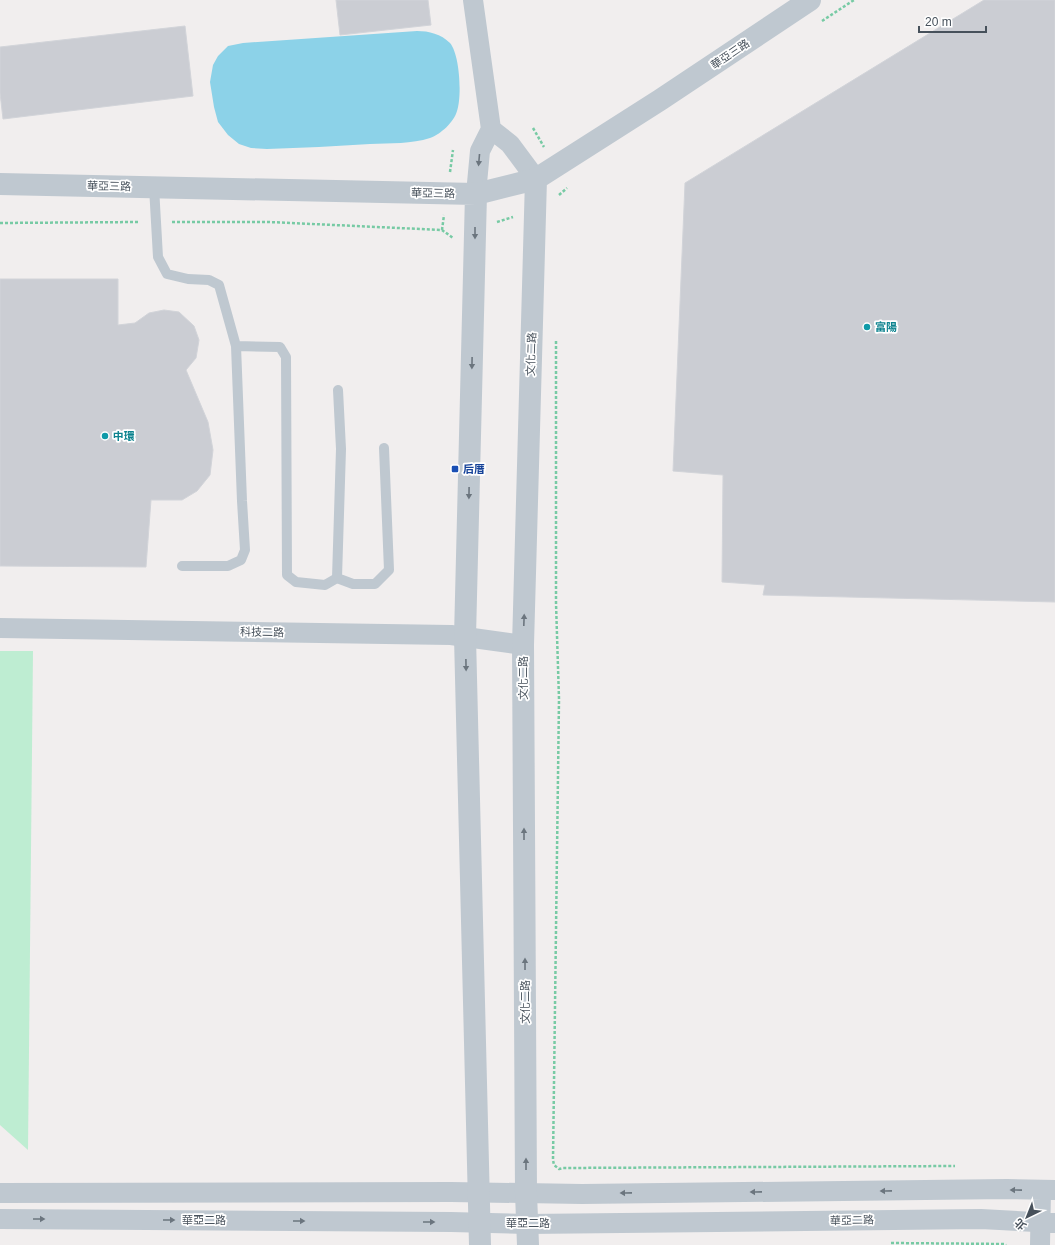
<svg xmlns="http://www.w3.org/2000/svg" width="1055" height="1245" viewBox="0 0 1055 1245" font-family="Arial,'Noto Sans TC',sans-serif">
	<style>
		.green { fill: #beedd2 }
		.water { fill: #8cd2e8 }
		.building { fill: #cbcdd3; stroke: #d2d4d9 }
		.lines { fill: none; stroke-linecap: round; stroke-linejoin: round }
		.path { stroke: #77caa4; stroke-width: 2.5; stroke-dasharray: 3 2; stroke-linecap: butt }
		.service { stroke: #bfc8d0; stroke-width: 10 }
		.minor { stroke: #bfc8d0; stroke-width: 20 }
		.tertiary { stroke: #bfc8d0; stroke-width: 22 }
		.oneway { fill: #6b757e }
		.culture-dot { fill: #0f9aa8; stroke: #fff; stroke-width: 1.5 }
		.transit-dot { fill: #1a4fb4; stroke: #fff; stroke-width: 1.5 }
		.labels { text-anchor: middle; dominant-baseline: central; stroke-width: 3.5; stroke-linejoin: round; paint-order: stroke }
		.street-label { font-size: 11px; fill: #47515b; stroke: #fff }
		.culture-label { font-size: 11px; font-weight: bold; fill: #0d838f; stroke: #fff; text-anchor: start }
		.transit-label { font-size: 11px; font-weight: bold; fill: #164399; stroke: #fff; text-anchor: start }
	</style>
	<rect width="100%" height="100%" fill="#f1eeee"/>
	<path class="green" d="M 0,651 L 33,651 L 28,1150 L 0,1125 Z"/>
	<path class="water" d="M 417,31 C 429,31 441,34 450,43 C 460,55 462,96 457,111 C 454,122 441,134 430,138 C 412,144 390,143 370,144 C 336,146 302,148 267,149 L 251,148 L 239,144 L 228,135 L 218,122 L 214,107 L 210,82 L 213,65 L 218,56 L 228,46 L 243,43 Z"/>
	<path class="building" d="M 336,0 L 428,0 L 431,25 L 340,35 Z
		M 984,0 L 1055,0 L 1055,602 L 763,595 L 765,585 L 722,582 L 723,475 L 673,471 L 685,183 Z
		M 185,26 L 193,96 L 3,119 L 0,93 L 0,47 Z
		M 0,279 L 118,279 L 118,325 L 135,323 L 149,313 L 164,310 L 179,312 L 194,326 L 199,340 L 196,358 L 186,370 L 208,422 L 213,450 L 210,475 L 197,491 L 182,500 L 151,500 L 146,567 L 0,566 Z"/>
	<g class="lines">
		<path class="path" d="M 822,21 L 854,0
			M 533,128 L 544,147
			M 450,172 L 453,150
			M 559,195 L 567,188
			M 172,222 L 269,222 L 442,230 L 453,238
			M 497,222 L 513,217
			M 0,223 L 139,222
			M 442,230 L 444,215
			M 556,341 L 556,603 L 559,699 L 553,1160 L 554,1165 L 559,1169 L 563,1168 L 955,1166
			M 891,1243 L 1005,1244 L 1006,1245"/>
		<path class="service" d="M 154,187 L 158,257 L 167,274 L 188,279 L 209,280 L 219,285 L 236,346 L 242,501 L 245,550 L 241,560 L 228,566 L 182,566
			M 236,346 L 280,347 L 286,357 L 287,575 L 296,582 L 325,585 L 337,578 L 341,449 L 338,390
			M 337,578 L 353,584 L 375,584 L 389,570 L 384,448"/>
		<path class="minor" d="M 473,0 L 491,129 L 480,151 L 476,194
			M 491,129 L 510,144 L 536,179
			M 0,628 L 451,635 L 523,645
			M 0,1193 L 451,1192 L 582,1194 L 1007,1189 L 1055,1190
			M 0,1219 L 451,1222 L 527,1224 L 981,1219 L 1055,1223
			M 1040,1245 L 1041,1190"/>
		<path class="tertiary" d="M 0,184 L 476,194 L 536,179 L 660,100 L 810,0
			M 476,194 L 465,637 L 480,1245
			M 528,1245 L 526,1193 L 523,645 L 536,179"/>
	</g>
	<defs><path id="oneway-solid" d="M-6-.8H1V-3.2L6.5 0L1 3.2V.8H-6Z"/></defs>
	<g class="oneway">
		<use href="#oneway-solid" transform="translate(479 160) rotate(95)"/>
		<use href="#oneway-solid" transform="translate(475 233) rotate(90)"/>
		<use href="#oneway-solid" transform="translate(472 363) rotate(91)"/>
		<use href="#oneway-solid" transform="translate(469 493) rotate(91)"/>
		<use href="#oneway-solid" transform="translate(524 620) rotate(-88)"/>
		<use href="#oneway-solid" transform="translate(466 665) rotate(89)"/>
		<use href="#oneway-solid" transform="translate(524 834) rotate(-90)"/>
		<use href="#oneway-solid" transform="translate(525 964) rotate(-90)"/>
		<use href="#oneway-solid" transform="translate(526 1164) rotate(-90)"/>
		<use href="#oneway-solid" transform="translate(1016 1190) rotate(-179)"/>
		<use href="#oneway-solid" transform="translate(886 1191) rotate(179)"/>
		<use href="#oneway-solid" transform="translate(756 1192) rotate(179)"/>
		<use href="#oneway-solid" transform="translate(626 1193) rotate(179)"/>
		<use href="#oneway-solid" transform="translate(39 1219)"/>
		<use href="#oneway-solid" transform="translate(169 1220)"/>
		<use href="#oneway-solid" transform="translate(299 1221)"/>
		<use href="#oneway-solid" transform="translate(429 1222)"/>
	</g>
	<g class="culture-dot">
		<circle cx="867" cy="327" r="4"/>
		<circle cx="105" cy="436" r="4"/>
	</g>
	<rect class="transit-dot" x="451" y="465" width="8" height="8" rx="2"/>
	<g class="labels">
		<g class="street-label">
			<text transform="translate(730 54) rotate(-34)">華亞三路</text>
			<text transform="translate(109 186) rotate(1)">華亞三路</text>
			<text transform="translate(433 193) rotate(1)">華亞三路</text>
			<text transform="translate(531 354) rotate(-88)">文化二路</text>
			<text transform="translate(262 632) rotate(1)">科技二路</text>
			<text transform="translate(523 678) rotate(-90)">文化二路</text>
			<text transform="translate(525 1002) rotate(-90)">文化二路</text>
			<text x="204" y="1220">華亞二路</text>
			<text transform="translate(852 1220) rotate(-1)">華亞二路</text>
			<text x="528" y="1223">華亞二路</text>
		</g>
		<g class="culture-label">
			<text x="875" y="327">富陽</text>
			<text x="113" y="436">中環</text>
		</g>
		<g class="transit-label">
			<text x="463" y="469">后厝</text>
		</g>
	</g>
	<g transform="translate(1027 1217) rotate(223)" stroke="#ffffff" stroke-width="3" paint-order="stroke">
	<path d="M0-3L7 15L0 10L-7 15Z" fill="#47515b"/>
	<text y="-6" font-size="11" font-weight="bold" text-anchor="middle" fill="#47515b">北</text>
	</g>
	<path d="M919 26v6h67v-6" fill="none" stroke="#47515b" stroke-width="2"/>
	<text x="925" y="26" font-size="12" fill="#47515b" stroke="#ffffff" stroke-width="3" paint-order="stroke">20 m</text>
</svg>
